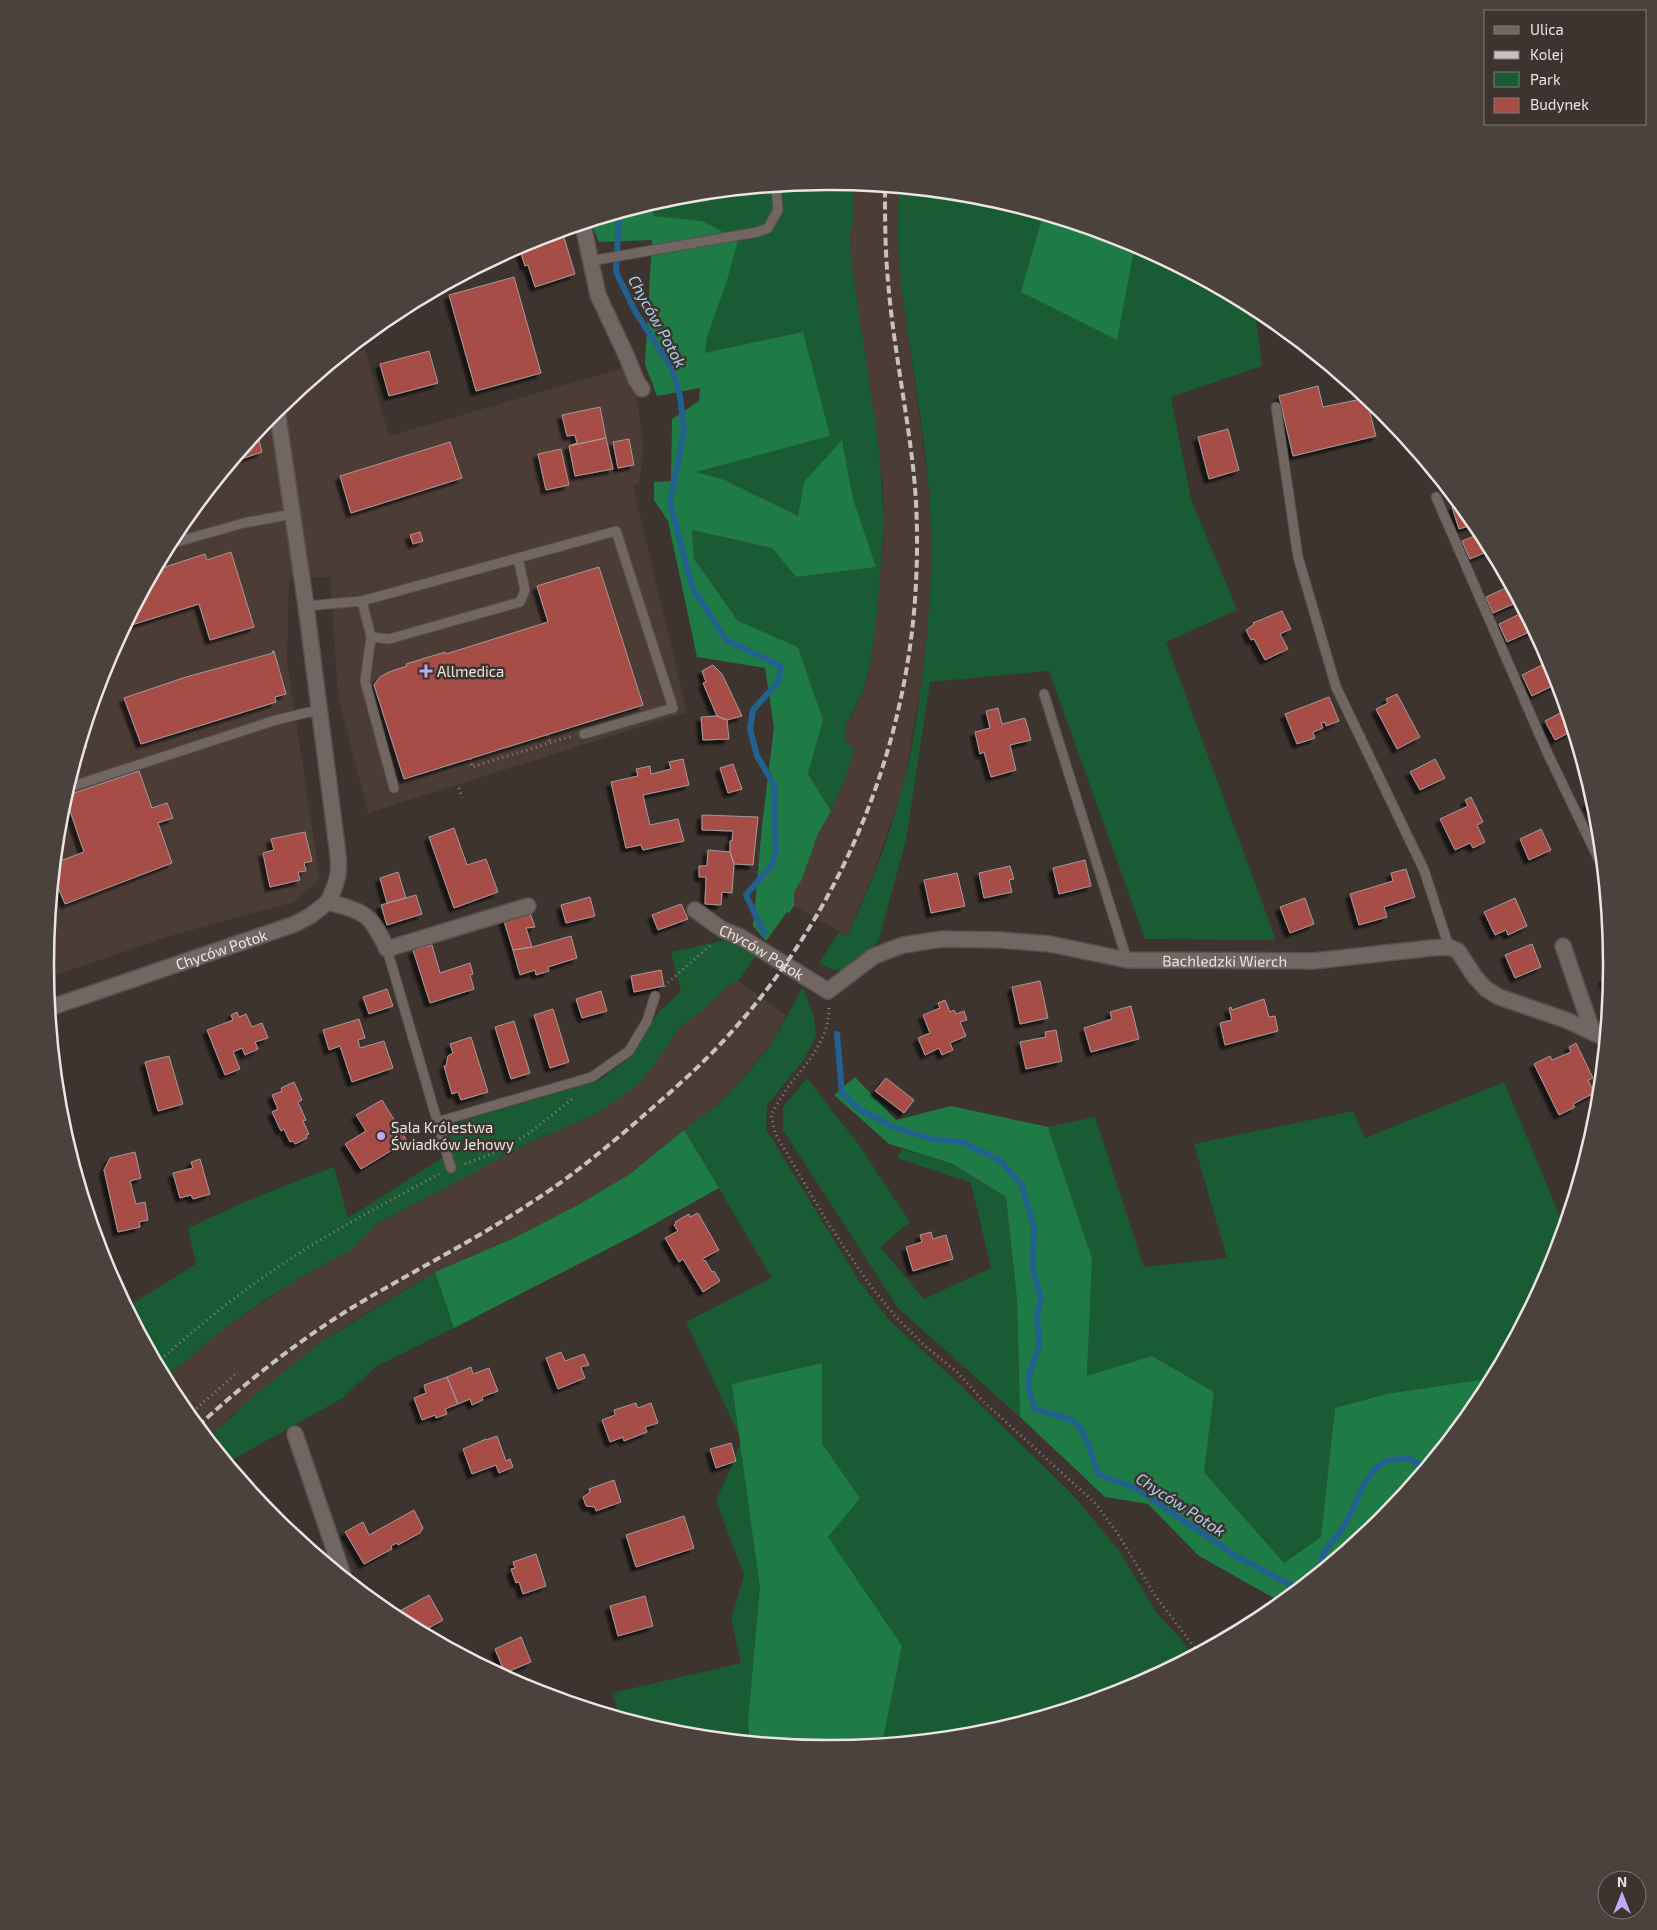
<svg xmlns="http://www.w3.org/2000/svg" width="1657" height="1930" viewBox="0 0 1657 1930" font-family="'Exo 2',sans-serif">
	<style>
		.built { fill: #4c3c36 }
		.green { fill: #195b33 }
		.forest { fill: #1f7b45 }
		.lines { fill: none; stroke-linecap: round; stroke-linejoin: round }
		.stream { stroke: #22618d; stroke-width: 6 }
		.building { fill: #a64d47; stroke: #a69997; filter: url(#shadow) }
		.service-casing { stroke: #58504c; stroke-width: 11 }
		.minor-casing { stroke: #58504c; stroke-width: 18 }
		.tertiary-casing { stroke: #58504c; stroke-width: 18 }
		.path { stroke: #8a827e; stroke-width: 3; stroke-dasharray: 1 4; stroke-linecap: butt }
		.service { stroke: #716662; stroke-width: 9 }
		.minor { stroke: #716662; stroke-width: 15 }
		.tertiary { stroke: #716662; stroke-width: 15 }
		.rail { stroke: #c8c1be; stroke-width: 4; stroke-dasharray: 8 4; stroke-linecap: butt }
		.poi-dot { fill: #bfa9f4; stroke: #3d332f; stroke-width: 2 }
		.labels { text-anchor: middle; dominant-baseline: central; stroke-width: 5; stroke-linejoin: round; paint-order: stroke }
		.poi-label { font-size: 15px; fill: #ebe5e2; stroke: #3d332f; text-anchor: start }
		.street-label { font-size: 15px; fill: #ebe5e2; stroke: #3d332f }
		.water-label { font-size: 16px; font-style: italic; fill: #a9cfee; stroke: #3d332f }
		.rim { fill: none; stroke: #ebe5e2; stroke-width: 2.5 }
	</style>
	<defs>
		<filter id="shadow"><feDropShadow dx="-4.5" dy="4.5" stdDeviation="1" flood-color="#0009"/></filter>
	</defs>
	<rect width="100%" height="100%" fill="#3d332f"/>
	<path class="built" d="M 851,184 L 899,188 L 899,259 L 908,336 L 928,480 L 932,550 L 929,616 L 920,690 L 904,784 L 874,872 L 847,936 L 794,906 L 794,892 L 801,881 L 818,834 L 831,811 L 855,748 L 851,746 L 846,741 L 846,724 L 857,706 L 866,683 L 870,666 L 882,556 L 884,519 L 883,484 L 851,260 L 850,230 L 853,189 Z
		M 365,350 L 389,436 L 624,368 L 636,394 L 644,448 L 639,484 L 633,486 L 687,712 L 368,813 L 338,695 L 330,577 L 289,578 L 287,662 L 320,879 L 294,902 L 173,935 L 46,978 L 45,965 L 60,812 L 105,665 L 177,529 L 275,411 L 343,355 Z
		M 738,981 L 786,1015 L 772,1043 L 722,1101 L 684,1130 L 630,1174 L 578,1205 L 512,1239 L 435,1272 L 352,1322 L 321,1342 L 232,1415 L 208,1438 L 177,1400 L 165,1378 L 226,1327 L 298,1279 L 351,1249 L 377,1224 L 533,1141 L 598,1113 L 654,1066 L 679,1028 L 704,1009 L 730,984 Z"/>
	<path class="green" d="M 829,182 L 851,184 L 853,189 L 853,225 L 850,231 L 851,260 L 879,449 L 884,519 L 878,603 L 870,666 L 862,694 L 846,724 L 846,741 L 851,746 L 855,748 L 847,773 L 831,811 L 808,774 L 823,720 L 798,647 L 738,621 L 694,559 L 692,530 L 772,548 L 796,577 L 876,567 L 853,497 L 842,441 L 804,482 L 798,516 L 725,480 L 695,472 L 830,436 L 705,354 L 707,337 L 702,221 L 654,216 L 650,204 L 676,197 Z
		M 899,188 L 982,197 L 1129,241 L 1255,309 L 1262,366 L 1171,397 L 1191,499 L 1237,610 L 1166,642 L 1276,940 L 1145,939 L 1049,671 L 930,682 L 906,840 L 878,942 L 857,965 L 845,971 L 833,970 L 819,963 L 839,932 L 847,936 C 870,888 890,836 903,785 C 914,745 919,702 924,661 C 931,600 934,542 928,481 C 921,408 906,335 899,261 C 897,237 898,213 899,188 Z
		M 735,938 L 758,953 L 738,981 L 730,984 L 704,1009 L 679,1028 L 654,1066 L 636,1086 L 598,1113 L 533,1141 L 377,1224 L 352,1249 L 298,1279 L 263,1301 L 226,1327 L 165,1378 L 127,1307 L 196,1264 L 188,1228 L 251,1199 L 334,1167 L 348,1218 L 453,1151 L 448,1125 L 598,1081 L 632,1056 L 658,1013 L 681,991 L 671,952 Z
		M 803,987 L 814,1017 L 816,1036 L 805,1058 L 767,1105 L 766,1129 L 859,1281 L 890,1321 L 956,1381 L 1074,1496 L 1118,1549 L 1156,1612 L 1181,1639 L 1192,1655 L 1128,1689 L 981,1733 L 828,1748 L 675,1733 L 620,1717 L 612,1693 L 741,1663 L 731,1620 L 744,1575 L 716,1501 L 742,1441 L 686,1322 L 772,1278 L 684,1130 L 722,1101 L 754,1065 L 772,1043 Z
		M 807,1078 L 859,1145 L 910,1222 L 880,1247 L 924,1299 L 991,1268 L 971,1183 L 897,1158 L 902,1149 L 953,1164 L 1006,1197 L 1017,1299 L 1020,1417 L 898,1308 L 783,1130 L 783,1107 Z
		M 1504,1082 L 1564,1226 L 1552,1265 L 1492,1378 L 1386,1394 L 1335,1408 L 1321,1537 L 1284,1563 L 1204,1472 L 1214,1392 L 1152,1356 L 1087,1377 L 1092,1258 L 1048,1127 L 1095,1117 L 1144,1267 L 1227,1258 L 1194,1144 L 1353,1111 L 1365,1138 Z
		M 435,1272 L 454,1328 L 375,1367 L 343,1398 L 228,1462 L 208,1438 L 255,1395 L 321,1342 Z"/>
	<path class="forest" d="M 650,204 L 654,216 L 702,221 L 738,240 L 728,277 L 707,337 L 705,353 L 803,332 L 830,436 L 696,472 L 725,480 L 798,516 L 804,482 L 842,440 L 853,498 L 876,567 L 796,577 L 772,548 L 692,530 L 694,559 L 738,621 L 798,647 L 823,720 L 808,774 L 831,811 L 818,834 L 801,881 L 794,892 L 794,906 L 789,913 L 787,912 L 766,941 L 753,926 L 762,826 L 774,727 L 765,668 L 697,657 L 668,521 L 654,500 L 654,482 L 671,481 L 672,419 L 699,401 L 700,388 L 657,396 L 645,364 L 652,240 L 599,242 L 591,222 Z
		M 1043,215 L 1135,245 L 1117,340 L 1021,292 Z
		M 855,1077 L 896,1120 L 951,1106 L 1048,1127 L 1092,1258 L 1087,1376 L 1152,1356 L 1214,1392 L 1204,1472 L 1284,1563 L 1321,1537 L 1335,1408 L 1386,1394 L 1492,1378 L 1480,1401 L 1382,1519 L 1281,1602 L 1199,1556 L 1148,1504 L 1105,1497 L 1020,1417 L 1017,1299 L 1006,1197 L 953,1164 L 889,1144 L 834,1095 Z
		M 684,1130 L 719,1188 L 633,1236 L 454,1328 L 435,1272 L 512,1239 L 578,1205 L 630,1174 Z
		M 822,1363 L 822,1444 L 860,1498 L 828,1537 L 902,1646 L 882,1743 L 874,1744 L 864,1739 L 860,1745 L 828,1748 L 750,1741 L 748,1722 L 760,1588 L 732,1384 Z"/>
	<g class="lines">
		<path class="stream" d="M 619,214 L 616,272 L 635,311 L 672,369 L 680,396 L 684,431 L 670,502 L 692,587 L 726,640 L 781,666 L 778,682 L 753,710 L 750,729 L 757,756 L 774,785 L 776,852 L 771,866 L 746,895 L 764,933
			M 837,1034 L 842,1093 L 859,1109 L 891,1126 L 935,1140 L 962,1142 L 1001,1161 L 1021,1184 L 1034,1226 L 1033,1271 L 1041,1297 L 1037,1316 L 1039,1346 L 1029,1375 L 1029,1389 L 1035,1409 C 1044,1412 1067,1417 1073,1421 C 1087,1431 1092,1458 1098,1474 L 1137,1489 L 1236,1556 L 1298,1589
			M 1320,1570 C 1322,1546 1332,1545 1343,1527 C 1357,1506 1360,1479 1383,1463 C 1389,1459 1402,1459 1409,1458 L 1424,1468"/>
	</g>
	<path class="building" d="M 563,234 L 575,274 L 535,287 L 528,265 L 525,266 L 519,247 Z
		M 514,277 L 541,373 L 476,391 L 449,295 Z
		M 429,351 L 438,383 L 389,396 L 380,364 Z
		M 1318,386 L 1323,407 L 1366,398 L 1376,436 L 1293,456 L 1279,396 Z
		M 600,407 L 606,438 L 569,446 L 577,443 L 575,435 L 567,436 L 562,415 Z
		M 1228,429 L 1239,470 L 1209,479 L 1198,437 Z
		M 257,433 L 262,452 L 232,462 Z
		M 606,438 L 613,469 L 575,476 L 569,446 Z
		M 629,439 L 634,465 L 618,468 L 613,442 Z
		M 450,442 L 462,478 L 351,513 L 340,476 Z
		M 561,449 L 569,485 L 546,490 L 538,454 Z
		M 1459,504 L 1475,524 L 1459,529 L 1452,507 Z
		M 420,532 L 423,541 L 413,544 L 410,535 Z
		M 1482,533 L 1491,550 L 1470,559 L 1462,541 Z
		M 231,552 L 254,627 L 210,640 L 199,604 L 125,627 L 156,570 L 205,554 L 207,560 Z
		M 599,567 L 643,705 L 404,779 L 374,685 L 380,677 L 389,672 L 407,666 L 406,664 L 445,652 L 446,654 L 548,622 L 537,586 Z
		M 1510,586 L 1518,602 L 1493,613 L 1486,597 Z
		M 1282,611 L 1291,629 L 1280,634 L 1288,649 L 1265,660 L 1254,639 L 1251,640 L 1246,630 L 1254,624 L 1253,623 Z
		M 1524,612 L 1534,630 L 1507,642 L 1499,624 Z
		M 272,651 L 274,651 L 286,694 L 275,697 L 276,702 L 141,744 L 124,698 L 186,677 L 273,653 Z
		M 1550,661 L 1558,683 L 1532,696 L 1522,675 Z
		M 713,665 L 722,674 L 742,716 L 727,720 L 717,716 L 703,683 L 706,682 L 702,671 Z
		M 1397,694 L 1420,737 L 1397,749 L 1376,709 L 1388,703 L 1386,699 Z
		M 1329,697 L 1339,721 L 1326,726 L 1325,722 L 1321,723 L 1323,728 L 1313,732 L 1315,738 L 1297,744 L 1285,714 Z
		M 998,708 L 1002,724 L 1025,718 L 1031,740 L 1010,745 L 1016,770 L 991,777 L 984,752 L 980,754 L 975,732 L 990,728 L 986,711 Z
		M 1566,710 L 1572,731 L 1555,740 L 1545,721 Z
		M 717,716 L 727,720 L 729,739 L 703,740 L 701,717 Z
		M 83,735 L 87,747 L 79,750 Z
		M 683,759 L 689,785 L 643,795 L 650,825 L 678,819 L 684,841 L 643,850 L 641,845 L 626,848 L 611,782 L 638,776 L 636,769 L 650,766 L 651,774 L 671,769 L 669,762 Z
		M 1435,759 L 1445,778 L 1420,790 L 1410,772 Z
		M 733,764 L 742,789 L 728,793 L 720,768 Z
		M 139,771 L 152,808 L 167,803 L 173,818 L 158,823 L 172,863 L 65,904 L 54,877 L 55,863 L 84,852 L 65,796 Z
		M 1471,797 L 1483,822 L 1477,825 L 1485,842 L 1473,848 L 1470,843 L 1455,850 L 1440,819 L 1468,806 L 1465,800 Z
		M 1593,800 L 1597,812 L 1598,822 L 1587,803 Z
		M 702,815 L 758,817 L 753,865 L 734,864 L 730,852 L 730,841 L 732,841 L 733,831 L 702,830 Z
		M 454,828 L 467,865 L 486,859 L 498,892 L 454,908 L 429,837 Z
		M 1541,829 L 1551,850 L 1529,860 L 1520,839 Z
		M 305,832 L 312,861 L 304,863 L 306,871 L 298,872 L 300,880 L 270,887 L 263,853 L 274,850 L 271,839 Z
		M 708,850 L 730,852 L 734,864 L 732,893 L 722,892 L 721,905 L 705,904 L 706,877 L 699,877 L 699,866 L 707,866 Z
		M 1085,860 L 1091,886 L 1059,894 L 1053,868 Z
		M 1010,866 L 1014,879 L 1009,880 L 1012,892 L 984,898 L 979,873 Z
		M 1406,869 L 1415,897 L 1384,907 L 1387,917 L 1359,925 L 1350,894 L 1393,881 L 1391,873 Z
		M 398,872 L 406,898 L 387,903 L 380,878 Z
		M 957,873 L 965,906 L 931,913 L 924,880 Z
		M 416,895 L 422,914 L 387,925 L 381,905 Z
		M 590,897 L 595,916 L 566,923 L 561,905 Z
		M 1305,898 L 1314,924 L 1290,933 L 1280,907 Z
		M 1515,898 L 1527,926 L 1508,935 L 1506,930 L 1495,935 L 1484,912 Z
		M 681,904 L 688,919 L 658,930 L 652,915 Z
		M 530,913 L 535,927 L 526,928 L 532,947 L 513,950 L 503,918 Z
		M 571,936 L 577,958 L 548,967 L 549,971 L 536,975 L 535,970 L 520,975 L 513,950 L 532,947 Z
		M 1532,944 L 1541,967 L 1515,978 L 1505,955 Z
		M 432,945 L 440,973 L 470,963 L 473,974 L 470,975 L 474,989 L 430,1003 L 413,950 Z
		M 661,970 L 664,986 L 634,992 L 631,976 Z
		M 1611,976 L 1609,992 L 1603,979 Z
		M 1040,981 L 1048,1018 L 1020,1024 L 1012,987 Z
		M 387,989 L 393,1006 L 369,1014 L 363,997 Z
		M 601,991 L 607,1011 L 582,1018 L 576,999 Z
		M 1264,999 L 1269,1017 L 1275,1016 L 1278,1031 L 1225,1045 L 1220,1023 L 1232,1020 L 1229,1008 L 1231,1007 L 1232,1010 Z
		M 945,1000 L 950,1012 L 954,1010 L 956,1014 L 964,1011 L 967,1020 L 960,1022 L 966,1036 L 950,1043 L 953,1050 L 942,1055 L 939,1048 L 925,1055 L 918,1038 L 930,1033 L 923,1015 L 940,1008 L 938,1003 Z
		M 1131,1006 L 1139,1039 L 1091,1052 L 1084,1028 L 1112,1019 L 1110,1012 Z
		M 553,1009 L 569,1062 L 550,1068 L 534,1015 Z
		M 237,1012 L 239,1017 L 246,1014 L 252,1027 L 262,1023 L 268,1038 L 255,1042 L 258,1049 L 245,1055 L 242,1048 L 233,1052 L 240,1069 L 225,1075 L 207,1030 L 233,1020 L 231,1015 Z
		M 359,1019 L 365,1038 L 358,1040 L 360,1048 L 384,1041 L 393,1068 L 352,1082 L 340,1046 L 329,1050 L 323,1030 Z
		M 514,1021 L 530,1073 L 511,1079 L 495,1027 Z
		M 1056,1030 L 1062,1061 L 1026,1069 L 1020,1042 L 1046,1037 L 1045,1032 Z
		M 471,1037 L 488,1092 L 461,1100 L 458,1092 L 452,1094 L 444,1066 L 446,1066 L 448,1056 L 453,1053 L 450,1044 Z
		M 1576,1043 L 1593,1078 L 1588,1080 L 1594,1093 L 1573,1104 L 1575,1107 L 1559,1115 L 1534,1064 L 1550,1056 L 1552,1060 L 1571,1052 L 1569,1047 Z
		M 169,1056 L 183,1104 L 158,1111 L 145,1062 Z
		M 886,1078 L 914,1100 L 904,1113 L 875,1091 Z
		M 294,1082 L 302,1100 L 298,1102 L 306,1120 L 303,1121 L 309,1134 L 306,1135 L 307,1138 L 295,1144 L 293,1141 L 290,1142 L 284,1129 L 281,1131 L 272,1112 L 278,1109 L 272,1095 L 282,1091 L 281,1088 Z
		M 382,1100 L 407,1141 L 361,1169 L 345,1144 L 366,1131 L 356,1115 Z
		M 135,1152 L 141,1178 L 130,1181 L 136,1204 L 145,1202 L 148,1220 L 139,1222 L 140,1227 L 118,1232 L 104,1170 L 110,1158 Z
		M 200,1159 L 210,1194 L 193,1199 L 191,1195 L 180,1198 L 173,1173 L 193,1168 L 191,1162 Z
		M 698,1213 L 719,1250 L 702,1259 L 704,1261 L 705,1260 L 712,1272 L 714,1271 L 720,1281 L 703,1292 L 683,1259 L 679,1262 L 665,1238 L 678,1231 L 674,1225 L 676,1223 L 675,1222 L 689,1214 L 690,1217 Z
		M 931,1232 L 933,1239 L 946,1235 L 953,1259 L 913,1271 L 906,1247 L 922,1242 L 920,1235 Z
		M 561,1352 L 565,1361 L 584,1354 L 589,1365 L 581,1367 L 585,1378 L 558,1389 L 546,1358 Z
		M 471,1367 L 473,1374 L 489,1368 L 498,1391 L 482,1397 L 483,1400 L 472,1405 L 470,1399 L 458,1404 L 447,1377 Z
		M 447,1377 L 458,1404 L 445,1409 L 447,1414 L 436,1418 L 435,1415 L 422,1420 L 414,1398 L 426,1393 L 424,1385 Z
		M 636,1403 L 638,1408 L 651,1403 L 658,1423 L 645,1427 L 647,1432 L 624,1441 L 623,1437 L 610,1442 L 602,1420 L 615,1415 L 614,1410 Z
		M 497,1436 L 506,1461 L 510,1459 L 513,1467 L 499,1473 L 496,1465 L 472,1474 L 463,1449 L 486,1439 L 486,1440 Z
		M 731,1443 L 736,1461 L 716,1468 L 710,1449 Z
		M 614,1480 L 621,1502 L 596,1511 L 595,1507 L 586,1506 L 583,1497 L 590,1492 L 589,1489 Z
		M 414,1510 L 423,1528 L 420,1533 L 398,1545 L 397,1543 L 391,1546 L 392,1549 L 364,1564 L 345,1532 L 363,1522 L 369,1535 Z
		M 684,1516 L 694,1548 L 636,1567 L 626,1535 Z
		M 536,1554 L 546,1586 L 523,1594 L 519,1582 L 516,1583 L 511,1569 L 515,1568 L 513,1562 Z
		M 429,1595 L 443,1620 L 422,1632 L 399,1620 L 396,1613 Z
		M 645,1596 L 653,1626 L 618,1636 L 610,1606 Z
		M 521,1637 L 531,1662 L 505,1673 L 495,1649 Z"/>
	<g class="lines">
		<g class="service-casing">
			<path id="service" d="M 590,261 L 758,232 L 768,228 L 778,210 L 776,187
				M 1276,407 L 1298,557 L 1336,687 L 1424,870 L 1449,947
				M 1436,497 L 1547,752 L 1602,866
				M 169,544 L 244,523 L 293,514
				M 362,601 L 371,637 L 365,681 L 394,788
				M 306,606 L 362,601 L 616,531 L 673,708 L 584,734
				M 371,637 L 389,639 L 520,602 L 525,590 L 518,558
				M 1044,694 L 1127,960
				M 67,788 L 276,720 L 318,710
				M 387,949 L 451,1168
				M 437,1122 L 592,1077 L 629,1051 L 647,1021 L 655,996"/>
		</g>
		<g class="minor-casing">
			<g id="minor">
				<path d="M 583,225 L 598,295 L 627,357 L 636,380 L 642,389"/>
				<path d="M 336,839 C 340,868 341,875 328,902 C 365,912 370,913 387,949 L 528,906"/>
				<path id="s1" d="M 695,910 L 723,930 L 739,936 L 828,991 L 874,956 L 903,945 L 942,939 L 1001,940 L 1050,944 L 1127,960 L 1313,961 L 1431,948 L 1449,947 L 1458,951 L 1475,977 L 1486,989 L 1499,997 L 1566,1020 L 1605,1038"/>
				<path d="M 1563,946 L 1593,1033"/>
				<path d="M 295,1434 L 343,1575"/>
			</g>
		</g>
		<g class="tertiary-casing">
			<g id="tertiary">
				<path d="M 277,409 L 306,606 L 336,839"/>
				<path id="s2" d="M 49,1008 L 295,924 L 310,916 L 328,902"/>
			</g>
		</g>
		<path class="path" d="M 547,735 L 550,742
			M 470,759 L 472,767 L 572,736
			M 459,788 L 462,798
			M 664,986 L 712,944
			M 829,1008 C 829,1041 807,1062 788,1087 C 782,1096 777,1105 771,1114 L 775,1133 L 826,1220 L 869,1284 L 895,1316 L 924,1345 L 957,1372 L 984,1402 L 1095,1503 L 1118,1534 L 1154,1594 L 1198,1652
			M 465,1164 L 497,1152 L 528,1134 L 572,1099
			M 157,1363 C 204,1320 254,1281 309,1247 C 351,1221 395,1198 439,1174
			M 189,1415 L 238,1372"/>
		<use href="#service" class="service"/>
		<use href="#minor" class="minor"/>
		<use href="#tertiary" class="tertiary"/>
		<path class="rail" d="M 198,1426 C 246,1382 298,1341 353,1307 C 411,1272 472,1242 529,1204 C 567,1180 601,1152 635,1123 C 666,1096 698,1069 726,1038 C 836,919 903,762 915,600 C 918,556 918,511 913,467 C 906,405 893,343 888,281 C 885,250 885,218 885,187"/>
	</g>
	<g class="poi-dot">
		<path d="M423.5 663.5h5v5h5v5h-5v5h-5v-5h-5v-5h5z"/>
		<circle cx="381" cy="1136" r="5"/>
	</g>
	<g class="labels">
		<g class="poi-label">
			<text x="437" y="671">Allmedica</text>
			<text x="391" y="1127">Sala Królestwa<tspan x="391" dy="17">Świadków Jehowy</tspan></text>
		</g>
		<g class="street-label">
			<text stroke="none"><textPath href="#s2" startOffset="182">Chyców Potok</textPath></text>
			<text stroke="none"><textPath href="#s1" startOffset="79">Chyców Potok</textPath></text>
			<text stroke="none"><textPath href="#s1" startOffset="569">Bachledzki Wierch</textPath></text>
		</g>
		<g class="water-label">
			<text transform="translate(658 321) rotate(61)">Chyców Potok</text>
			<text transform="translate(1181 1504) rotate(33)">Chyców Potok</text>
		</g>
	</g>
	<path d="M0 0H1657V1930H0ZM828 190H829A774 774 0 0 1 1603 964V966A774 774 0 0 1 829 1740H828A774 774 0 0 1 54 966V964A774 774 0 0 1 828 190Z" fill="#4b413d" fill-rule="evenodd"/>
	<path class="rim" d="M828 190H829A774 774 0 0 1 1603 964V966A774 774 0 0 1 829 1740H828A774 774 0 0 1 54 966V964A774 774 0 0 1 828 190Z"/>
	<rect x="1484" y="10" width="162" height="115" fill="#3d332f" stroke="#837a77"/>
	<rect x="1494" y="26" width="25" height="8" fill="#716662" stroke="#837a77"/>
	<text x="1530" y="35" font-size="15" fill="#ebe5e2">Ulica</text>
	<rect x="1494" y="51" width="25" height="8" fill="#c8c1be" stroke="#837a77"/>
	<text x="1530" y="60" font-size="15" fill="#ebe5e2">Kolej</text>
	<rect x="1494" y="72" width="25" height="15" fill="#195b33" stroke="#837a77"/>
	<text x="1530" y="85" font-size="15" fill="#ebe5e2">Park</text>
	<rect x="1494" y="98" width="25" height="15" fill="#a64d47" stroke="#837a77"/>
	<text x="1530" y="110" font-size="15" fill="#ebe5e2">Budynek</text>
	<g transform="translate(1622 1895)"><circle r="24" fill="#3d332f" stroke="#837a77"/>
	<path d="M0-4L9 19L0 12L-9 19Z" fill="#bfa9f4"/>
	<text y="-8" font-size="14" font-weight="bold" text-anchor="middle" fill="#ebe5e2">N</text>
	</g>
</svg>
